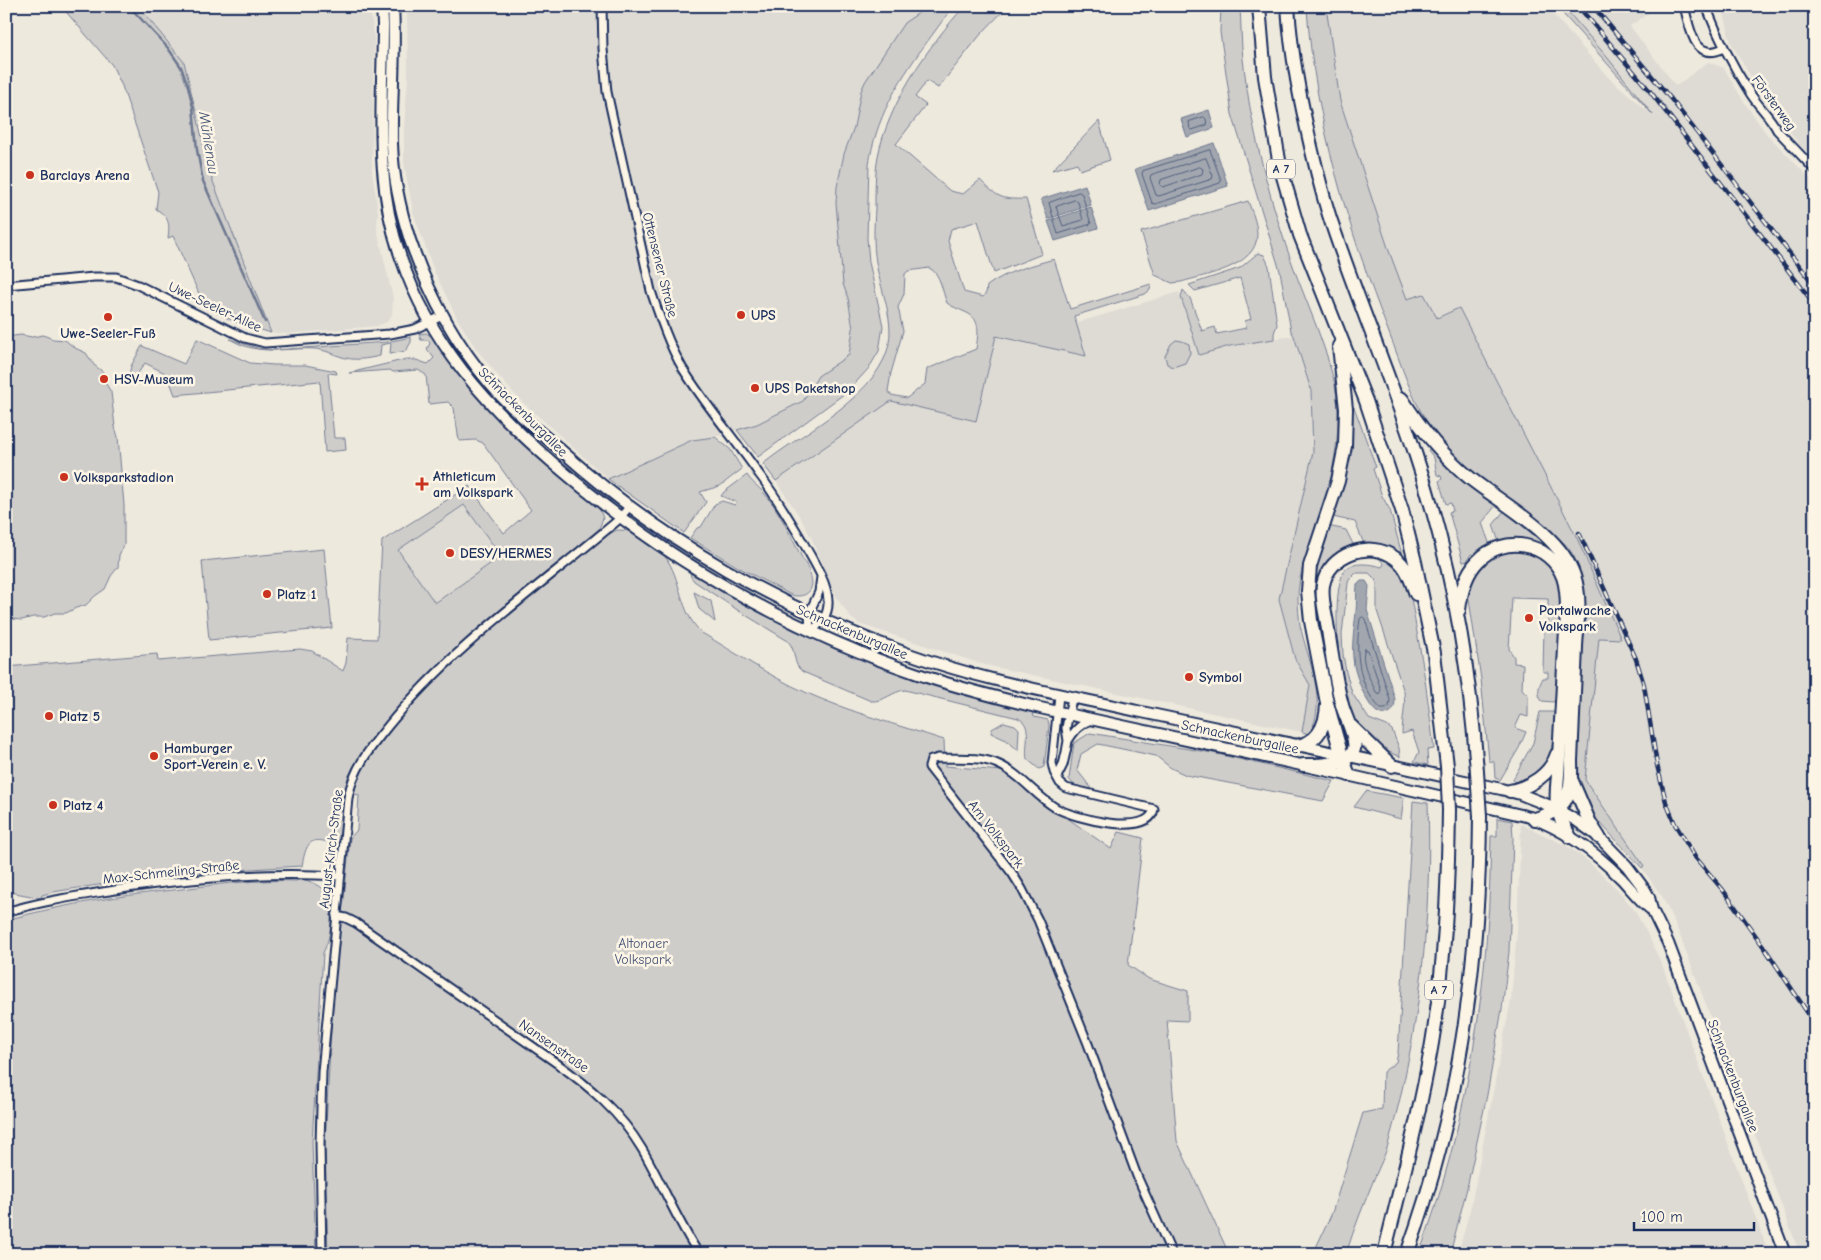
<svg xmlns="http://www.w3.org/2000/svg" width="1821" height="1260" viewBox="0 0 1821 1260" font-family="'Comic Neue',sans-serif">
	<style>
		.built { fill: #dedbd4 }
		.green { fill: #cfcdca; stroke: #757e94; fill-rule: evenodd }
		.water { fill: #a2a7af; stroke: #6c778f }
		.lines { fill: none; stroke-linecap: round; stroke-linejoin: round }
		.shore { stroke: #515f7e; stroke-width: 1 }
		.stream { stroke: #6c778f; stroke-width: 2.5 }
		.street-casing { stroke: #1b2f5e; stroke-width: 11 }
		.secondary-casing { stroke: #1b2f5e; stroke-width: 14 }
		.highway-casing { stroke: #1b2f5e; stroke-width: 16 }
		.street { stroke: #fcf5e5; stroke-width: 7 }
		.secondary { stroke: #fcf5e5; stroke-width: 10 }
		.highway { stroke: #fcf5e5; stroke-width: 12 }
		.rail-casing { stroke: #1b2f5e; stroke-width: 4.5 }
		.rail { stroke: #fcf5e5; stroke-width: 2.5; stroke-dasharray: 8; stroke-linecap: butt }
		.highway-bridge-casing { stroke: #1b2f5e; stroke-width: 16; stroke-linecap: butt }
		.highway-bridge { stroke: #fcf5e5; stroke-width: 12 }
		.poi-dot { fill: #c8321e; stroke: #fcf5e5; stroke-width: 2 }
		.labels { text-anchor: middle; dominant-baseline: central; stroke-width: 5; stroke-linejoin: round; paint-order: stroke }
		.shield { fill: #fcf5e5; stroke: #5e6a86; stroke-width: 1 }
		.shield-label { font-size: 12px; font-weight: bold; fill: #1b2f5e }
		.street-label { font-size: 14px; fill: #1b2f5e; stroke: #fcf5e5 }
		.poi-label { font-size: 14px; font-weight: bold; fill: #1b2f5e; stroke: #fcf5e5; text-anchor: start }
		.park-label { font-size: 14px; fill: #485679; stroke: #fcf5e5 }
		.water-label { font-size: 15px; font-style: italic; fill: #445376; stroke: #fcf5e5 }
	</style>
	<rect width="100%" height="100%" fill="#eee9dd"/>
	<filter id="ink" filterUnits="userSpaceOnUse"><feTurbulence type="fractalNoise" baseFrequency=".02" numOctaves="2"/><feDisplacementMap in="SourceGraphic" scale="10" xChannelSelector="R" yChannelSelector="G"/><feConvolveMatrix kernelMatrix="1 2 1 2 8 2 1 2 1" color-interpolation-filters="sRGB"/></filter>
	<g filter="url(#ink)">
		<path class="built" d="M 138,6 L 370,6 L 374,38 L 372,171 L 378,212 L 377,229 L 393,298 L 392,315 L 387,322 L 377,326 L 285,334 L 271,333 L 212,179 L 184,63 Z
			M 407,6 L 929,6 L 921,12 L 861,91 L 854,127 L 844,154 L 837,187 L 836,203 L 843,284 L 848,298 L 853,329 L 849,355 L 818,376 L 803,401 L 757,424 L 715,437 L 692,440 L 608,479 L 518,398 L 501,379 L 477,350 L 458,320 L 434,271 L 413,212 L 404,163 L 404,127 L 408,79 Z
			M 1546,6 L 1608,77 L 1650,113 L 1607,57 L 1563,6 L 1659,6 L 1630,26 L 1676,86 L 1708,62 L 1724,68 L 1744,102 L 1766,133 L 1815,184 L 1815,1254 L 1806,1254 L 1798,1249 L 1679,933 L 1663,898 L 1642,868 L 1644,866 L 1585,780 L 1599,638 L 1621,639 L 1576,536 L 1459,309 L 1437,318 L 1407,300 L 1389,251 L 1340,101 L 1326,7 Z
			M 1722,6 L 1815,6 L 1814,151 L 1805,151 L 1765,100 L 1732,45 L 1728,33 L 1728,29 Z
			M 1179,292 L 1199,355 L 1248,342 L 1294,336 L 1311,390 L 1313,451 L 1279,599 L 1295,659 L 1310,685 L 1302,732 L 985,665 L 859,624 L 851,618 L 836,597 L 811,537 L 798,514 L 776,481 L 891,401 L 976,421 L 996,336 L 1063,327 Z
			M 464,505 L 502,556 L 435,603 L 398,550 Z
			M 1521,824 L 1569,847 L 1589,862 L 1620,892 L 1635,911 L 1647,933 L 1663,967 L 1769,1254 L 1458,1254 L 1471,1206 L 1511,1000 L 1517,931 Z"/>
		<path class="green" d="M 61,6 L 138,6 L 184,62 L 212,179 L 271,333 L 233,321 L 205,307 L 173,236 L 168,238 C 170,223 169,217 156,209 L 158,192 L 122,86 L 112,65 Z
			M 386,6 L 389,6 L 390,27 L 388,144 L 423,285 L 418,287 C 400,244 386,198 385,151 C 383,103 391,54 386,6 Z
			M 929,6 L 954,6 C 943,19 934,33 924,46 C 897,83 876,119 869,164 L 867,238 L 869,262 L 883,326 L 879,351 L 869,368 L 848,391 L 758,457 L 737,430 L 757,424 L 803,401 L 818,376 L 849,355 L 853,329 L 848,298 L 843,284 L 836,203 L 837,187 L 844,154 L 854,127 L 861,91 L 865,82 L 904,23 Z
			M 965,6 L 1008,6 L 981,34 L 938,88 L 927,81 L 915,97 L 926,105 L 896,144 L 950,191 L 963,194 L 980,180 C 998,197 1000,200 1026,199 L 1042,254 L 994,273 L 978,221 L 951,229 L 948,241 L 964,292 L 983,297 L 986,293 L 987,286 C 1007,271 1030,266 1054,259 L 1070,309 L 1151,284 L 1150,290 L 1145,294 L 1074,316 L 1086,356 L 996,336 L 976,421 L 891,401 L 776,481 L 763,464 C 800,434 861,405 883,361 C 900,328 881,295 876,262 C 873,244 874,226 875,209 C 875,191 875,173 878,156 C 888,105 929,44 965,6 ZM 929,268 C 941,273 942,292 947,303 C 952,307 959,309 965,312 C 982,319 978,334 976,349 L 927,369 L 925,384 L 907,398 L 891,395 L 888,391 L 891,373 L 903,331 L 898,307 L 904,294 L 905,274 L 908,271 Z
			M 1221,6 L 1240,6 C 1241,24 1241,42 1243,59 C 1250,123 1266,185 1286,246 C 1298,283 1315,319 1327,356 C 1329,365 1333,375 1335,385 C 1344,432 1331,484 1316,529 C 1308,551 1298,574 1298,598 C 1298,607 1299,616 1300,625 C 1307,658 1329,702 1309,734 L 1302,732 L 1310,685 L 1295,659 L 1279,599 L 1313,452 L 1311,390 L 1294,336 L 1291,331 L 1280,271 L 1232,114 L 1220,32 Z
			M 1556,6 L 1563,6 L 1607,57 L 1653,115 Z
			M 1326,7 L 1340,101 L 1389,251 L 1407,299 L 1424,294 L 1437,318 L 1459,308 L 1576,536 L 1621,639 L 1599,638 L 1585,780 L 1644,866 L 1642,868 L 1592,814 L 1578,781 L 1576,761 L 1585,604 C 1583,583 1580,558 1563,542 C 1554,533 1543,526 1533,519 C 1498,493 1451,460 1428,423 C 1410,396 1401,363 1389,333 C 1348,228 1315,121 1307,9 Z
			M 1099,121 L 1110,160 L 1080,170 L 1077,163 L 1052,170 Z
			M 1248,201 C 1252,212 1257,223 1257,234 C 1258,267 1204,275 1181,282 L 1172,283 L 1155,275 L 1141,232 Z
			M 1258,253 L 1264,255 L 1269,266 L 1277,325 L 1274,333 L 1274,339 L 1230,346 L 1199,355 L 1181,297 L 1183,290 L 1190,298 L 1202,331 L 1215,327 L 1217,334 L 1246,328 L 1245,321 L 1251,319 L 1240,278 L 1195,291 L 1189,285 L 1240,268 Z
			M 426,333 L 434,338 C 447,356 459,374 472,391 C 508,435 555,472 599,508 L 603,518 L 599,529 L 467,638 L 431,672 L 403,701 L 365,750 L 348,777 L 344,795 L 339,845 C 312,837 307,837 302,866 C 219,870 136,878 53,892 L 42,895 L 41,898 L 10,892 L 6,884 L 6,667 L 157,654 L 158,661 L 300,649 L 312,651 L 343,671 L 346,663 L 348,638 L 377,639 L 382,541 L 469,486 L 504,533 L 531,510 L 483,443 L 476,440 L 459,441 L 454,408 L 448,402 L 429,404 L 426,375 L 418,370 L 393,372 L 390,370 L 349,373 L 407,359 L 416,360 L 428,364 L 434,358 L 427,349 L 430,343 L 428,340 L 421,340 L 419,334 ZM 464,505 L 501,556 L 435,603 L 398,550 Z
			M 21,335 L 32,337 L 43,335 L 53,339 L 65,340 L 75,348 L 86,353 L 94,365 L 103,372 L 106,384 L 111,392 L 115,427 L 118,437 L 124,505 L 124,545 L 119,555 L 118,567 L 111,576 L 105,589 L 95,596 L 86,605 L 76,608 L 66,613 L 55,613 L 44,617 L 33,617 L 22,620 L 11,619 L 6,620 L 6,337 Z
			M 411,337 L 411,342 L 406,351 L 390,354 L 391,343 L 381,345 L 380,356 C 366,359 355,361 342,357 C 333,354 325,350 316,349 C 284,347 260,357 230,339 L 257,348 L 274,350 L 387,342 Z
			M 197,339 L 250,363 L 274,365 L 305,365 L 336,371 L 337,374 L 328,373 L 334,438 L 345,438 L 346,450 L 325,452 L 320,381 L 175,395 L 167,374 L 145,363 L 134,379 L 129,375 L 131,366 L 142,346 L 184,364 Z
			M 1176,340 L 1182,341 L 1189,344 L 1190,353 L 1185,363 L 1173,367 L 1167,364 L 1165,356 L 1171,344 Z
			M 501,405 L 516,416 L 610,497 L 611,505 L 549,455 L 500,406 Z
			M 1354,407 L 1376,467 L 1373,469 L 1382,496 L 1390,510 L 1404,562 C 1391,546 1384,545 1364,544 L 1355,522 L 1333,517 L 1350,458 L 1352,437 L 1352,408 Z
			M 715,437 L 730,449 L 742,469 L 720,486 L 700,492 L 706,502 L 684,533 L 608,479 L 692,440 Z
			M 1430,449 L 1450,469 L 1496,505 L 1482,523 L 1490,545 L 1475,555 L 1471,554 L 1467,561 L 1463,562 L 1449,512 L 1453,511 L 1451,503 L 1446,504 L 1439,481 L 1442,479 L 1441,476 L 1437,475 L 1434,458 L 1428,450 Z
			M 747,475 C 751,482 758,486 763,492 C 778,508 789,533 799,552 C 803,560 809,568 811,577 C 815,591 805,599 791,595 L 738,567 L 690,538 L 697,528 L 701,527 L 715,504 L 722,501 L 735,505 L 736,502 L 721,496 L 724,492 Z
			M 1504,511 L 1553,551 L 1572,596 C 1566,586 1548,550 1541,545 C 1532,537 1510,536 1499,542 L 1493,525 Z
			M 1328,526 L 1346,530 L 1354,546 L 1344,551 L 1318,603 L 1324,641 L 1346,736 L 1347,744 L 1343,744 L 1317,617 L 1315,600 L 1317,563 Z
			M 617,530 C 632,530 634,533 645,541 C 651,546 660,550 664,555 C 683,580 678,611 702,633 C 736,653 769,676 805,692 C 849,712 898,725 944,740 L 945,766 L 1001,771 L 1111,849 L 1119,832 L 1143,838 L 1128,965 L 1149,979 L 1188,991 L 1188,1021 L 1167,1020 L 1177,1141 L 1229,1254 L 328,1254 L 325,1144 L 331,1030 L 336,952 L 344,898 L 350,838 L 357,830 L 359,795 L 354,794 C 357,772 372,755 385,738 C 393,727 401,715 410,705 C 469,642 540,589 607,535 Z
			M 324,549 L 332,628 L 209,640 L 202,561 Z
			M 1502,551 L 1532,552 L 1552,566 L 1562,589 L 1557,699 L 1553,702 L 1542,701 C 1536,694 1539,685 1543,678 L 1548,678 L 1548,672 L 1543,672 L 1544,626 L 1548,626 L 1548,599 L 1512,598 L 1509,649 L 1514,657 L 1514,663 L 1523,664 L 1522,689 L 1528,695 L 1528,717 L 1521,715 L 1515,728 L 1526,732 L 1519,748 L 1500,780 L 1495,778 L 1494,762 L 1489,761 L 1481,679 L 1468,593 L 1479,565 Z
			M 1378,557 C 1388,561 1397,565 1403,575 C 1411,591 1413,610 1416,627 C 1424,668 1429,708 1434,749 L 1427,750 L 1428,765 L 1414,762 L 1419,752 L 1412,731 L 1402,734 C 1402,720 1406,706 1404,692 L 1377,611 L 1377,584 L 1375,579 L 1369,573 L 1356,573 L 1349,580 L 1348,583 L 1342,634 L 1343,654 L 1346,672 L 1352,693 L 1369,719 L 1387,726 L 1392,730 L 1399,748 L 1400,757 L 1385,750 L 1382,752 C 1371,740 1358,728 1351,713 C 1340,690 1329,591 1345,570 C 1353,561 1371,564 1382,567 L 1384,564 Z
			M 690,573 L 775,620 L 820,642 L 863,660 L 939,687 L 1032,711 L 1034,717 L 1048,720 L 1049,726 L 1044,767 L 1039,769 L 1027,759 C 1024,745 1034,726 1018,718 L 905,690 C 893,691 884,702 871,701 L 803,672 C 792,665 797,651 788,641 L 739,611 L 694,581 L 691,577 Z
			M 694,592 L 711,601 L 715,622 L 699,609 Z
			M 1540,712 L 1553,712 L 1555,714 C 1553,750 1553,773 1514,782 L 1513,779 L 1533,743 Z
			M 1004,722 L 1015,725 L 1019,729 L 1018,750 L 1006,740 L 991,733 L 992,729 Z
			M 1090,733 L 1213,753 L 1334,781 L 1323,801 L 1186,775 L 1171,768 L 1156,756 L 1098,744 L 1081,754 L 1077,770 L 1092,789 L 1075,786 L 1069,779 L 1074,743 Z
			M 1366,791 L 1404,798 L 1401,819 L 1354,807 Z
			M 1413,801 L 1428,803 C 1432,917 1420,1031 1389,1141 C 1386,1154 1379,1167 1374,1179 C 1364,1204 1354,1228 1346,1254 L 1313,1254 L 1332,1213 L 1363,1113 L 1382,1109 L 1383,1072 L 1396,1062 L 1398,1053 Z
			M 1497,818 L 1512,821 L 1513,838 L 1509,952 L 1502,1009 L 1487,1095 L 1467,1188 L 1450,1254 L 1419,1254 C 1457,1153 1480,1038 1487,931 C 1490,900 1490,868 1491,836 L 1497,836 Z
			M 302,879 C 328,886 333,896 331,922 C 330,934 328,942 323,953 L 312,1143 L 316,1254 L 6,1254 L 6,920 C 64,904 123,895 182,889 C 220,884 258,879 296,881 Z"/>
		<path class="water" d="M 1209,110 L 1214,128 L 1187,137 L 1181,119 Z
			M 1214,143 L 1228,186 L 1149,211 L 1135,169 Z
			M 1085,185 L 1091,205 L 1048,219 L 1041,199 Z
			M 1091,207 L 1098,228 L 1055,241 L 1048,221 Z
			M 1361,581 L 1366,581 L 1369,586 L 1367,610 L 1395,699 C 1395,706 1394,712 1386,714 C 1371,719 1358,681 1355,670 C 1350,650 1354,632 1356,612 C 1357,603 1356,594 1357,585 Z"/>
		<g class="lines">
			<path class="shore" d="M 1204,117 L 1206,119 L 1207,125 L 1192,130 L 1190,129 L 1189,122 Z
				M 1210,150 L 1221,180 L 1220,183 L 1155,204 L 1152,203 L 1142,174 L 1143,171 Z
				M 1206,158 L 1213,176 L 1212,179 L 1159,196 L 1156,195 L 1150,178 L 1151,175 Z
				M 1200,167 L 1203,169 L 1202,174 L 1163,187 L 1160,185 L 1161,180 Z
				M 1079,192 L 1082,194 L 1091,224 L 1058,234 L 1049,203 Z
				M 1075,200 L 1078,202 L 1083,220 L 1063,226 L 1056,207 Z
				M 1363,617 L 1365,619 L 1390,700 L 1389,707 L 1385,709 L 1381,709 C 1357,685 1355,651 1360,619 Z
				M 1365,649 L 1368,650 L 1381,690 L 1379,694 L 1376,692 C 1371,681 1359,660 1365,649 Z"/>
			<path class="stream" d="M 129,6 L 168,48 L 181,67 L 188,86 L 193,107 L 197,150 L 203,181 L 265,322"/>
			<g class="street-casing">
				<path id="street" d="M 602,6 L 603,49 L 607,92 L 651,291 C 660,318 669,345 683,369 C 706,406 734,438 759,474 C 776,496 790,520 804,544 C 813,561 827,581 828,600 C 829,614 822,624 810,631 L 809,613 L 819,592 L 821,577
					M 1684,6 C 1690,27 1693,63 1724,48
					M 1706,6 C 1718,37 1732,65 1750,93 C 1758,106 1770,116 1777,130 L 1815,170
					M 6,285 L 94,277 L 116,277 L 138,285 L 245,338 L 265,343 L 390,334 L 415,329 L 444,315
					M 1059,695 L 1052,763 L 1054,772 L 1060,783 L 1066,788 L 1154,809 C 1149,838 1074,818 1056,808 C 1034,795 1019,772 995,763 C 978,756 956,759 938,758 L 931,760 L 929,767 L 1012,873 L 1022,889 L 1038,920 L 1088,1044 L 1137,1176 L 1172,1254
					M 1068,741 C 1074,731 1080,724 1091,720
					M 1057,777 L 1063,765 L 1066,752 L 1068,741 L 1066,728 L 1072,698
					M 6,912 C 42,901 78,896 115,890 C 189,878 265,871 340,876
					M 336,916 L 346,918 L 356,923 L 555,1062 C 589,1086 620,1112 642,1149 C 662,1183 677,1221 699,1254
					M 322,1254 L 320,1144 L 322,1072 L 348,798 C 353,769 370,748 388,726 C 453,646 539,587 617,521 L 630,506"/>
			</g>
			<g class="secondary-casing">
				<path id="secondary" d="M 382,6 L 383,24 C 383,105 373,179 401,258 C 430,343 486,405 552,462 C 660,556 783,628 918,674 C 958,688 999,698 1040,708 L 1356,777 L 1530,817 C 1566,830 1595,852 1622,879 C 1632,890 1640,901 1652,910
					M 393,6 C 396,52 391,97 392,143 C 393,176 400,209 410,240 C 428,292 455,343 491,385 C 512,410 539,431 563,452 C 663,541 783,610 909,654 C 984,681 1059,694 1137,711 C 1259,737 1380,762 1501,789 L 1520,794 L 1553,807 L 1577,821 L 1599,837 L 1627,866 L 1645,890 L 1649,897 L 1652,910 L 1668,943 L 1785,1254"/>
			</g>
			<g class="highway-casing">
				<path id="highway" d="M 1259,6 L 1265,77 L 1280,166 L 1300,235 L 1366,401 L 1402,510 L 1415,562 L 1434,653 L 1447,766
					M 1288,6 C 1291,56 1301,103 1312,151 C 1318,176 1324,201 1332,224 C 1358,302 1391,378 1416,456 C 1450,558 1470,665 1477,772
					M 1339,346 L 1346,409 L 1345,446 L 1338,481 L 1310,566 L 1308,591 L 1311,621 L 1327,703 L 1343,760 L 1349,775
					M 1402,399 C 1421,429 1443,456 1471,479 C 1504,505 1560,534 1574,576 C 1582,598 1577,625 1576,647 C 1574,685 1573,723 1571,761 C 1572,794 1569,809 1535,819
					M 1459,610 C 1461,592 1465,574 1478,561 C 1503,534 1550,542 1563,577 C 1567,588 1567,600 1567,612 L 1558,775 C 1555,804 1555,811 1570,837
					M 1351,726 L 1392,766
					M 1296,746 C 1318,743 1326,725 1327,705
					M 1303,765 C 1317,765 1350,766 1354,749 C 1357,738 1345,717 1342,705 C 1335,679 1331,651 1327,623 C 1325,611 1321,598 1323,585 C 1329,554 1370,539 1395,558 C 1407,566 1411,581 1416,594
					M 1572,781 L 1590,823 L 1599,837
					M 1510,791 C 1530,787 1550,775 1557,754
					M 1384,1254 C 1401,1184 1420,1114 1432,1043 C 1445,965 1448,889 1449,810
					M 1407,1254 C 1459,1110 1479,968 1480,816"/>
			</g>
			<use href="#street" class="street"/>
			<use href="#secondary" class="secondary"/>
			<use href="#highway" class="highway"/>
			<g class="rail-casing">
				<path id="rail" d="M 1578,6 L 1649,90 L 1815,305
					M 1593,6 L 1671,99 L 1815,286
					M 1579,533 L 1636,659 L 1644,685 L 1657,765 L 1666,802 L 1675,824 L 1695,857 L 1723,890 L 1766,950 L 1815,1024"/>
			</g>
			<use href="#rail" class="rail"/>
			<g class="highway-bridge-casing">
				<path id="highway-bridge" d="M 1447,766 L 1449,810
					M 1477,772 L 1480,816"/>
			</g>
			<use href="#highway-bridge" class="highway-bridge"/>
		</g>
	</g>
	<g class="poi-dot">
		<circle cx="30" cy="175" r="5"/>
		<circle cx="741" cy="315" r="5"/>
		<circle cx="108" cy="317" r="5"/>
		<circle cx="104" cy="379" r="5"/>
		<circle cx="755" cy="388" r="5"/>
		<circle cx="64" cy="477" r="5"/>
		<path d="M419.5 476.5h5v5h5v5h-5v5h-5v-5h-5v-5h5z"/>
		<circle cx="450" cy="553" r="5"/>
		<circle cx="267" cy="594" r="5"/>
		<circle cx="1529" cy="618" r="5"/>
		<circle cx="1189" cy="677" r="5"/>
		<circle cx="49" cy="716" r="5"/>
		<circle cx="154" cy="756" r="5"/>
		<circle cx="53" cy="805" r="5"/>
	</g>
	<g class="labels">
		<g class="shield">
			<rect x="1267" y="159.5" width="28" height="19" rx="4"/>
			<rect x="1425" y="980.5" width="28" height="19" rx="4"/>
		</g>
		<g class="shield-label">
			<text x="1281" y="169">A 7</text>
			<text x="1439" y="990">A 7</text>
		</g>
		<g class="street-label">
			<text transform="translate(1774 103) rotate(54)">Försterweg</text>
			<text transform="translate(660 265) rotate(76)">Ottensener Straße</text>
			<text transform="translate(215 307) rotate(25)">Uwe-Seeler-Allee</text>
			<text transform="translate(523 412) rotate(45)">Schnackenburgallee</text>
			<text transform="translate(852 632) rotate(23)">Schnackenburgallee</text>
			<text transform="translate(1240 737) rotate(12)">Schnackenburgallee</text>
			<text transform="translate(996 834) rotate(52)">Am Volkspark</text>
			<text transform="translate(331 849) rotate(-83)">August-Kirch-Straße</text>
			<text transform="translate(171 872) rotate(-6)">Max-Schmeling-Straße</text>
			<text transform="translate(554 1046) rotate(35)">Nansenstraße</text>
			<text transform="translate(1733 1076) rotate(69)">Schnackenburgallee</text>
		</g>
		<g class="poi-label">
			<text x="40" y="175">Barclays Arena</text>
			<text x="751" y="315">UPS</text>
			<text x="108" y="333" text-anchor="middle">Uwe-Seeler-Fuß</text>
			<text x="114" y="379">HSV-Museum</text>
			<text x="765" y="388">UPS Paketshop</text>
			<text x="433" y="476">Athleticum<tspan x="433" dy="16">am Volkspark</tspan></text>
			<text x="74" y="477">Volksparkstadion</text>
			<text x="460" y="553">DESY/HERMES</text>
			<text x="277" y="594">Platz 1</text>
			<text x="1539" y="610">Portalwache<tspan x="1539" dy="16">Volkspark</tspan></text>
			<text x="1199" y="677">Symbol</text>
			<text x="59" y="716">Platz 5</text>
			<text x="164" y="748">Hamburger<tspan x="164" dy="16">Sport-Verein e. V.</tspan></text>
			<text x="63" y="805">Platz 4</text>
		</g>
		<g class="park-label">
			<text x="643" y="943">Altonaer<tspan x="643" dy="16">Volkspark</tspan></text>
		</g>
		<g class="water-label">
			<text transform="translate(209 143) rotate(81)">Mühlenau</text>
		</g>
	</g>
	<rect width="1821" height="1260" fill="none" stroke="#fcf5e5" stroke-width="25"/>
	<rect x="12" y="12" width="1796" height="1235" fill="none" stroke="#1b2f5e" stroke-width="2" filter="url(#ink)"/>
	<path d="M1634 1222v8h120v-8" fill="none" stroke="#1b2f5e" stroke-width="2.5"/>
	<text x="1641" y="1222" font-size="15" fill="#1b2f5e" stroke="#fcf5e5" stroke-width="4" paint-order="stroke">100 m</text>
</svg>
